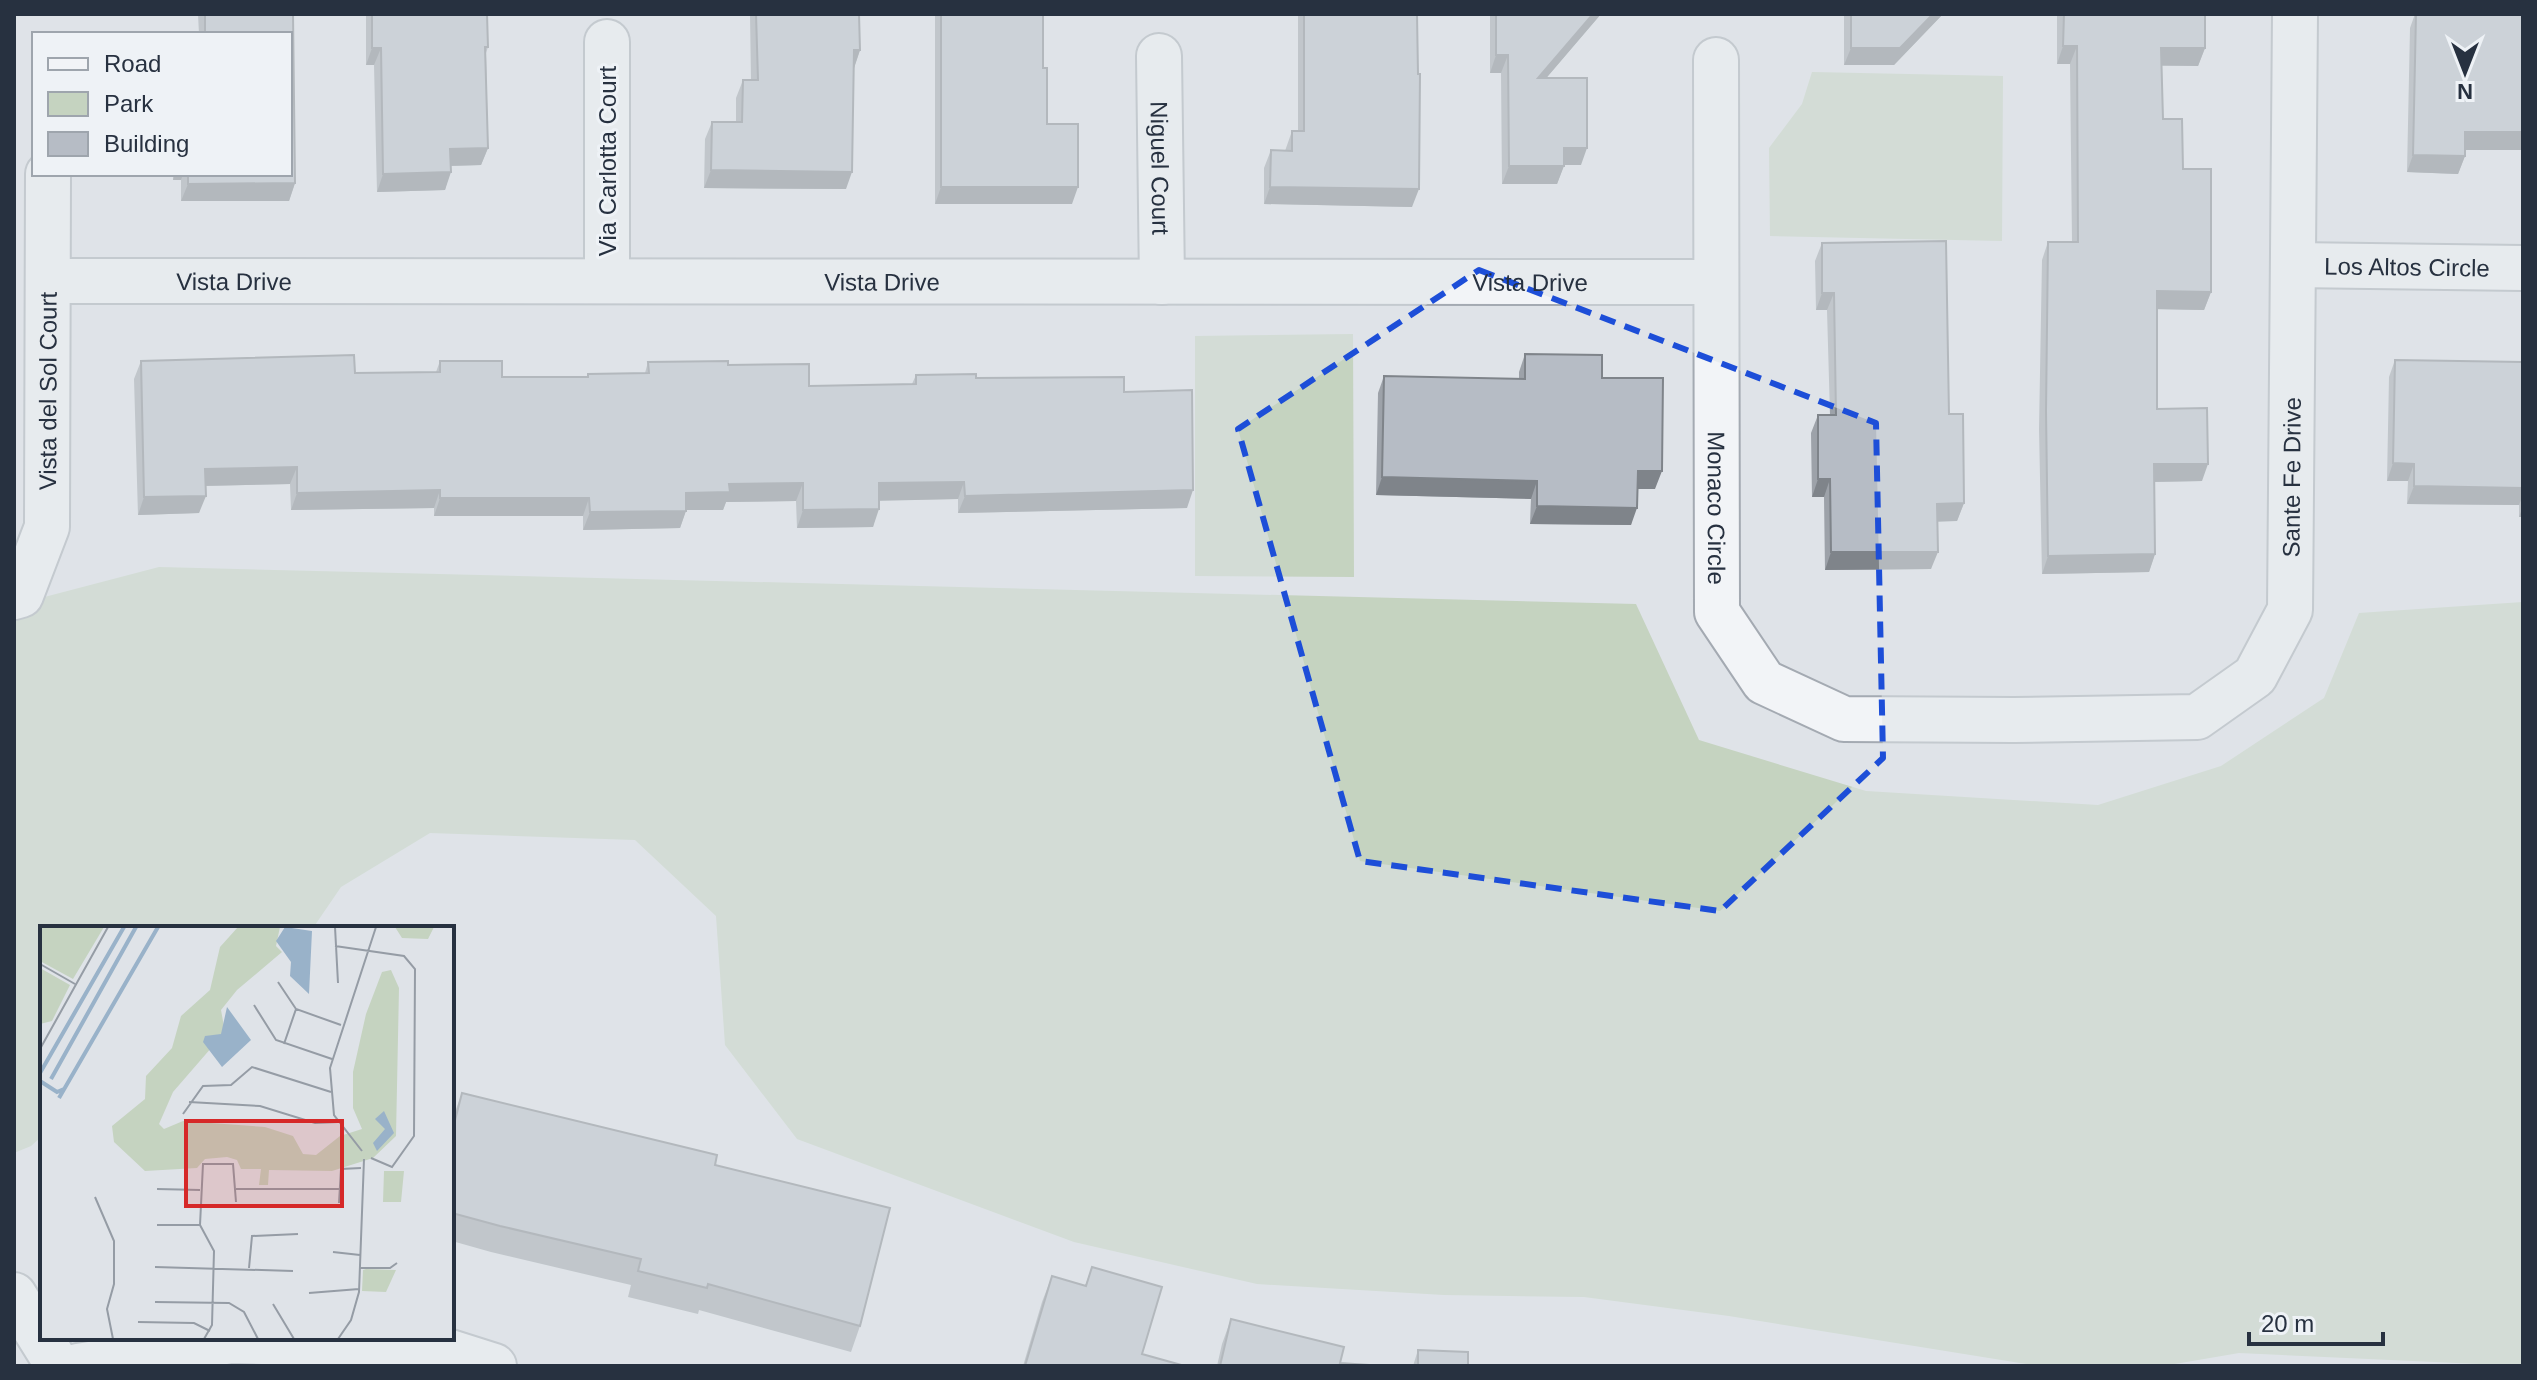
<svg xmlns="http://www.w3.org/2000/svg" width="2537" height="1380" viewBox="0 0 2537 1380" font-family="Helvetica,sans-serif">
	<style>
		.green { fill: #c5d3c0 }
		.lines { fill: none; stroke-linecap: round; stroke-linejoin: round }
		.minor-casing { stroke: #a4aab2; stroke-width: 48 }
		.minor { stroke: #f2f4f7; stroke-width: 44 }
		.wall { fill: #9da2a9 }
		.shaded-wall { fill: #7f848a }
		.building { fill: #b6bcc5; stroke: #7f848a; stroke-width: 2 }
		.marked { fill: none; stroke: #1d4ed8; stroke-width: 6; stroke-dasharray: 16 10; stroke-linejoin: round }
		.labels { text-anchor: middle; dominant-baseline: central; stroke-width: 6; stroke-linejoin: round; paint-order: stroke }
		.street-label { font-size: 24px; fill: #273140; stroke: #eef2f6 }
		.inset-river { fill: none; stroke: #99b2c9; stroke-width: 4 }
		.inset-road { fill: none; stroke: #959ca5; stroke-width: 2 }
		.view { fill: #d62828; fill-opacity: 0.15; stroke: #d62828; stroke-width: 4 }
		.inset-edge { fill: none; stroke: #273140; stroke-width: 4 }
	</style>
	<rect width="100%" height="100%" fill="#dfe3e8"/>
	<path class="green" d="M 1812,72 L 2003,76 L 2002,241 L 1770,236 L 1769,148 L 1802,104 Z
		M 1353,334 L 1354,577 L 1195,576 L 1195,336 Z
		M 159,567 L 1636,604 L 1699,740 L 1866,791 L 2098,805 L 2221,766 L 2324,698 L 2359,613 L 2523,602 L 2523,1366 L 2239,1353 L 2163,1366 L 2038,1366 L 1729,1316 L 1584,1297 L 1444,1295 L 1257,1284 L 1074,1242 L 797,1139 L 725,1045 L 716,916 L 635,840 L 430,833 L 341,887 L 313,928 L 42,928 L 42,1136 L 31,1146 L 14,1153 L 14,605 Z"/>
	<g class="lines">
		<g class="minor-casing">
			<g id="minor">
				<path d="M 607,42 L 607,281"/>
				<path id="s1" d="M 1159,56 L 1162,282"/>
				<path id="s2" d="M 1716,60 L 1717,612 L 1764,682 L 1844,719 L 2014,720 L 2197,717 L 2255,676 L 2290,610 L 2295,14"/>
				<path id="s3" d="M 2293,265 L 2523,268"/>
				<path id="s4" d="M 48,281 L 1716,282"/>
				<path id="s5" d="M 14,597 L 21,595 L 47,527 L 48,174"/>
				<path d="M 14,1295 L 58,1366"/>
				<path d="M 78,1366 L 231,1341 L 434,1347 L 494,1366"/>
			</g>
		</g>
		<use href="#minor" class="minor"/>
	</g>
	<path class="wall" d="M 198,14 L 293,14 L 295,183 L 289,201 L 181,201 L 181,180 L 173,180 L 173,174 L 290,174 L 290,34 L 199,34 Z
		M 366,14 L 487,14 L 488,47 L 486,53 L 488,148 L 481,165 L 451,166 L 445,190 L 377,192 L 374,65 L 366,65 Z
		M 750,14 L 859,14 L 860,50 L 854,68 L 846,189 L 704,188 L 705,139 L 712,122 L 736,122 L 736,98 L 743,80 L 751,80 Z
		M 935,14 L 1043,14 L 1043,68 L 1047,124 L 1072,204 L 935,204 Z
		M 1298,14 L 1417,14 L 1412,207 L 1264,204 L 1264,168 L 1271,150 L 1285,151 L 1292,131 L 1298,131 Z
		M 1490,14 L 1601,14 L 1546,78 L 1581,165 L 1564,165 L 1557,184 L 1502,184 L 1501,73 L 1490,73 Z
		M 1844,14 L 1943,14 L 1894,65 L 1844,65 Z
		M 2057,14 L 2205,14 L 2205,48 L 2198,66 L 2162,66 L 2163,119 L 2183,169 L 2211,292 L 2204,310 L 2157,309 L 2157,409 L 2202,481 L 2154,482 L 2155,554 L 2149,572 L 2042,574 L 2039,429 L 2042,260 L 2048,242 L 2072,242 L 2070,64 L 2057,64 Z
		M 2415,14 L 2522,14 L 2523,150 L 2465,150 L 2465,156 L 2458,174 L 2407,172 L 2410,28 Z
		M 1822,243 L 1949,414 L 1964,503 L 1957,521 L 1937,521 L 1931,569 L 1825,570 L 1824,497 L 1812,497 L 1811,433 L 1818,415 L 1830,415 L 1827,310 L 1816,310 L 1815,261 Z
		M 1525,354 L 1602,378 L 1655,489 L 1637,489 L 1631,525 L 1530,524 L 1531,499 L 1376,495 L 1378,393 L 1384,376 L 1519,379 L 1519,372 Z
		M 2395,360 L 2523,362 L 2523,517 L 2519,517 L 2519,505 L 2407,504 L 2408,481 L 2387,481 L 2389,377 Z
		M 141,361 L 355,373 L 436,372 L 440,361 L 502,377 L 587,377 L 588,374 L 645,373 L 648,362 L 728,365 L 809,386 L 912,384 L 916,375 L 976,378 L 1124,392 L 1187,508 L 958,513 L 958,499 L 879,500 L 873,527 L 797,528 L 796,501 L 726,502 L 723,510 L 686,510 L 680,528 L 583,530 L 583,516 L 434,516 L 434,508 L 291,510 L 290,484 L 205,486 L 199,513 L 138,515 L 134,379 Z
		M 462,1093 L 715,1165 L 860,1326 L 851,1352 L 699,1310 L 698,1314 L 628,1297 L 631,1285 L 491,1252 L 452,1241 L 452,1120 Z
		M 1092,1267 L 1142,1354 L 1185,1366 L 1023,1366 L 1042,1302 L 1052,1276 L 1085,1286 Z
		M 1231,1319 L 1340,1363 L 1384,1366 L 1217,1366 L 1222,1344 Z
		M 1418,1350 L 1468,1366 L 1413,1366 Z"/>
	<path class="shaded-wall" d="M 1593,14 L 1601,14 L 1531,96 L 1538,78 Z
		M 1933,14 L 1943,14 L 1894,65 L 1844,65 L 1851,48 Z
		M 2063,46 L 2077,46 L 2070,64 L 2057,64 Z
		M 372,48 L 381,48 L 374,65 L 366,65 Z
		M 2161,48 L 2205,48 L 2198,66 L 2155,65 Z
		M 854,50 L 860,50 L 854,68 Z
		M 1496,55 L 1508,55 L 1501,73 L 1490,73 Z
		M 2465,132 L 2523,132 L 2523,150 L 2459,150 Z
		M 488,148 L 481,165 L 444,166 L 450,149 Z
		M 1564,148 L 1587,148 L 1581,165 L 1557,165 Z
		M 2413,155 L 2465,156 L 2458,174 L 2407,172 Z
		M 1509,166 L 1564,166 L 1557,184 L 1502,184 Z
		M 711,170 L 852,172 L 846,189 L 704,188 Z
		M 451,172 L 445,190 L 377,192 L 383,174 Z
		M 175,174 L 183,174 L 181,180 L 173,180 Z
		M 295,183 L 289,201 L 181,201 L 188,184 Z
		M 941,187 L 1078,187 L 1072,204 L 935,204 Z
		M 1270,187 L 1419,189 L 1412,207 L 1264,204 Z
		M 2157,291 L 2211,292 L 2204,310 L 2151,309 Z
		M 1822,293 L 1834,293 L 1827,310 L 1816,310 Z
		M 2393,463 L 2414,464 L 2408,481 L 2387,481 Z
		M 2154,464 L 2208,464 L 2202,481 L 2147,482 Z
		M 297,467 L 290,484 L 199,486 L 205,469 Z
		M 1638,471 L 1662,471 L 1655,489 L 1631,489 Z
		M 1382,477 L 1537,481 L 1531,499 L 1376,495 Z
		M 1818,479 L 1830,479 L 1824,497 L 1812,497 Z
		M 964,482 L 958,499 L 872,501 L 879,483 Z
		M 803,483 L 796,501 L 726,502 L 723,510 L 680,510 L 686,493 L 729,484 Z
		M 2414,486 L 2523,488 L 2523,495 L 2519,505 L 2407,504 Z
		M 440,490 L 434,508 L 291,510 L 297,493 Z
		M 1193,490 L 1187,508 L 958,513 L 965,496 Z
		M 206,496 L 199,513 L 138,515 L 144,497 Z
		M 440,498 L 589,498 L 583,516 L 434,516 Z
		M 1964,503 L 1957,521 L 1931,522 L 1937,504 Z
		M 1537,506 L 1637,508 L 1631,525 L 1530,524 Z
		M 2523,506 L 2523,517 L 2519,517 Z
		M 879,509 L 873,527 L 797,528 L 803,510 Z
		M 686,511 L 680,528 L 583,530 L 590,512 Z
		M 1831,552 L 1938,552 L 1931,569 L 1825,570 Z
		M 2155,554 L 2149,572 L 2042,574 L 2048,556 Z"/>
	<path class="building" d="M 205,14 L 293,14 L 295,183 L 188,184 L 188,174 L 290,174 L 290,34 L 205,34 Z
		M 372,14 L 487,14 L 488,47 L 485,47 L 488,148 L 450,149 L 451,172 L 383,174 L 381,48 L 372,48 Z
		M 756,14 L 859,14 L 860,50 L 854,50 L 852,172 L 711,170 L 712,122 L 742,122 L 743,80 L 758,80 Z
		M 941,14 L 1043,14 L 1043,68 L 1047,68 L 1047,124 L 1078,124 L 1078,187 L 941,187 Z
		M 1304,14 L 1417,14 L 1418,74 L 1420,74 L 1419,189 L 1270,187 L 1271,150 L 1292,151 L 1292,131 L 1304,131 Z
		M 1496,14 L 1593,14 L 1538,78 L 1587,78 L 1587,148 L 1564,148 L 1564,166 L 1509,166 L 1508,55 L 1496,55 Z
		M 1851,14 L 1933,14 L 1900,48 L 1851,48 Z
		M 2064,14 L 2205,14 L 2205,48 L 2161,48 L 2163,119 L 2182,119 L 2183,169 L 2211,169 L 2211,292 L 2157,291 L 2157,409 L 2207,408 L 2208,464 L 2154,464 L 2155,554 L 2048,556 L 2046,411 L 2048,242 L 2078,242 L 2077,46 L 2063,46 Z
		M 2416,14 L 2522,14 L 2523,132 L 2465,132 L 2465,156 L 2413,155 Z
		M 1946,241 L 1949,414 L 1963,414 L 1964,503 L 1937,504 L 1938,552 L 1831,552 L 1830,479 L 1818,479 L 1818,415 L 1836,415 L 1834,293 L 1822,293 L 1822,243 Z
		M 1525,354 L 1602,355 L 1602,378 L 1663,378 L 1662,471 L 1638,471 L 1637,508 L 1537,506 L 1537,481 L 1382,477 L 1384,376 L 1525,379 Z
		M 354,355 L 355,373 L 440,372 L 440,361 L 502,361 L 502,377 L 588,377 L 588,374 L 649,373 L 648,362 L 728,361 L 728,365 L 809,364 L 809,386 L 916,384 L 916,375 L 976,374 L 976,378 L 1124,377 L 1124,392 L 1192,390 L 1193,490 L 965,496 L 964,482 L 879,483 L 879,509 L 803,510 L 803,483 L 729,484 L 730,492 L 686,493 L 686,511 L 590,512 L 589,498 L 440,498 L 440,490 L 297,493 L 297,467 L 205,469 L 206,496 L 144,497 L 141,361 Z
		M 2395,360 L 2523,362 L 2523,488 L 2414,486 L 2414,464 L 2393,463 Z
		M 462,1093 L 717,1155 L 715,1165 L 890,1208 L 860,1326 L 708,1284 L 707,1288 L 638,1271 L 641,1259 L 500,1226 L 452,1213 L 452,1132 Z
		M 1092,1267 L 1162,1287 L 1142,1354 L 1185,1366 L 1025,1366 L 1052,1276 L 1086,1286 Z
		M 1231,1319 L 1344,1347 L 1340,1363 L 1384,1366 L 1220,1366 Z
		M 1418,1350 L 1468,1352 L 1468,1366 L 1418,1366 Z"/>
	<path d="M0 0H2537V1380H0ZM 1479,270 L 1876,423 L 1883,758 L 1720,911 L 1360,861 L 1238,429 Z" fill="#dfe3e8" fill-opacity=".55" fill-rule="evenodd"/>
	<path class="marked" d="M 1479,270 L 1876,423 L 1883,758 L 1720,911 L 1360,861 L 1238,429 Z"/>
	<g class="labels">
		<g class="street-label">
			<text transform="translate(607 161) rotate(-90)">Via Carlotta Court</text>
			<text stroke="none"><textPath href="#s1" startOffset="112">Niguel Court</textPath></text>
			<text stroke="none"><textPath href="#s3" startOffset="114">Los Altos Circle</textPath></text>
			<text stroke="none"><textPath href="#s4" startOffset="186">Vista Drive</textPath></text>
			<text stroke="none"><textPath href="#s4" startOffset="834">Vista Drive</textPath></text>
			<text stroke="none"><textPath href="#s4" startOffset="1482">Vista Drive</textPath></text>
			<text stroke="none"><textPath href="#s5" startOffset="216">Vista del Sol Court</textPath></text>
			<text stroke="none"><textPath href="#s2" startOffset="1356">Sante Fe Drive</textPath></text>
			<text stroke="none"><textPath href="#s2" startOffset="448">Monaco Circle</textPath></text>
		</g>
	</g>
	<g transform="translate(40 926)">
		<rect width="414" height="414" fill="#dfe3e8"/>
		<path d="M 0,1 L 64,1 L 33,53 L 0,35 ZM 198,1 L 240,1 L 236,20 L 242,26 L 197,64 L 181,84 L 185,106 L 133,166 L 119,198 L 124,203 L 143,195 L 225,201 L 253,210 L 263,228 L 276,229 L 300,210 L 322,203 L 313,182 L 313,146 L 326,88 L 342,46 L 351,44 L 359,62 L 356,210 L 333,232 L 292,245 L 229,244 L 228,259 L 219,259 L 221,243 L 201,243 L 197,234 L 187,231 L 165,233 L 157,242 L 105,245 L 74,216 L 72,200 L 105,173 L 106,150 L 132,122 L 141,90 L 170,64 L 180,21 ZM 355,1 L 394,1 L 388,13 L 362,12 ZM 0,42 L 30,59 L 12,95 L 0,98 ZM 344,245 L 364,245 L 361,276 L 343,276 ZM 323,344 L 326,343 L 356,344 L 346,366 L 322,365 Z" fill="#c5d3c0"/>
		<path d="M 245,1 L 272,5 L 269,68 L 250,50 L 251,36 L 236,15 ZM 187,81 L 211,114 L 182,141 L 163,116 L 165,110 L 181,108 ZM 344,185 L 354,207 L 337,225 L 333,217 L 345,203 L 335,193 Z" fill="#99b2c9"/>
		<path class="inset-river" d="M 0,147 L 84,1M 11,153 L 96,1M 0,155 L 17,166 L 24,163M 19,172 L 118,1"/>
		<path class="inset-road" d="M 295,1 L 298,57M 295,20 L 364,30 L 375,43 L 374,210 L 352,241 L 331,232M 0,38 L 35,58M 238,56 L 256,83 L 301,99M 214,79 L 236,114 L 292,133M 244,118 L 256,83M 0,123 L 68,1M 149,176 L 220,180 L 275,197 L 298,196M 143,188 L 163,160 L 191,159 L 212,141 L 291,166M 322,225 L 294,189 L 290,142 L 336,1M 117,263 L 160,264M 196,263 L 299,263M 55,271 L 74,315 L 74,358 L 67,383 L 73,413M 299,277 L 301,243 L 321,242M 117,299 L 160,299M 293,326 L 320,329M 115,341 L 253,345M 209,342 L 212,310 L 258,308M 320,342 L 350,342 L 357,337M 269,367 L 319,363M 115,376 L 189,377 L 204,386 L 218,413M 233,378 L 254,413M 98,396 L 154,397 L 170,405M 164,413 L 172,399 L 174,325 L 160,299 L 163,238 L 193,238 L 196,276M 298,413 L 311,394 L 319,366 L 324,233"/>
		<path class="view" d="M 146,195 L 302,195 L 302,280 L 146,280 Z"/>
		<rect width="414" height="414" class="inset-edge"/>
	</g>
	<rect width="2537" height="1380" fill="none" stroke="#273140" stroke-width="32"/>
	<rect x="32" y="32" width="260" height="144" fill="#eef2f6" stroke="#9ea5ad" stroke-width="2"/>
	<rect x="48" y="58" width="40" height="12" fill="#f2f4f7" stroke="#9ea5ad" stroke-width="2"/>
	<text x="104" y="72" font-size="24" fill="#273140">Road</text>
	<rect x="48" y="92" width="40" height="24" fill="#c5d3c0" stroke="#9ea5ad" stroke-width="2"/>
	<text x="104" y="112" font-size="24" fill="#273140">Park</text>
	<rect x="48" y="132" width="40" height="24" fill="#b6bcc5" stroke="#9ea5ad" stroke-width="2"/>
	<text x="104" y="152" font-size="24" fill="#273140">Building</text>
	<g transform="translate(2465 72) rotate(180)" stroke="#eef2f6" stroke-width="6" paint-order="stroke">
	<path d="M0-6L14 30L0 20L-14 30Z" fill="#273140"/>
	<text y="-12" font-size="22" font-weight="bold" text-anchor="middle" fill="#273140">N</text>
	</g>
	<path d="M2249 1332v12h134v-12" fill="none" stroke="#273140" stroke-width="4"/>
	<text x="2261" y="1332" font-size="24" fill="#273140" stroke="#eef2f6" stroke-width="6" paint-order="stroke">20 m</text>
</svg>
